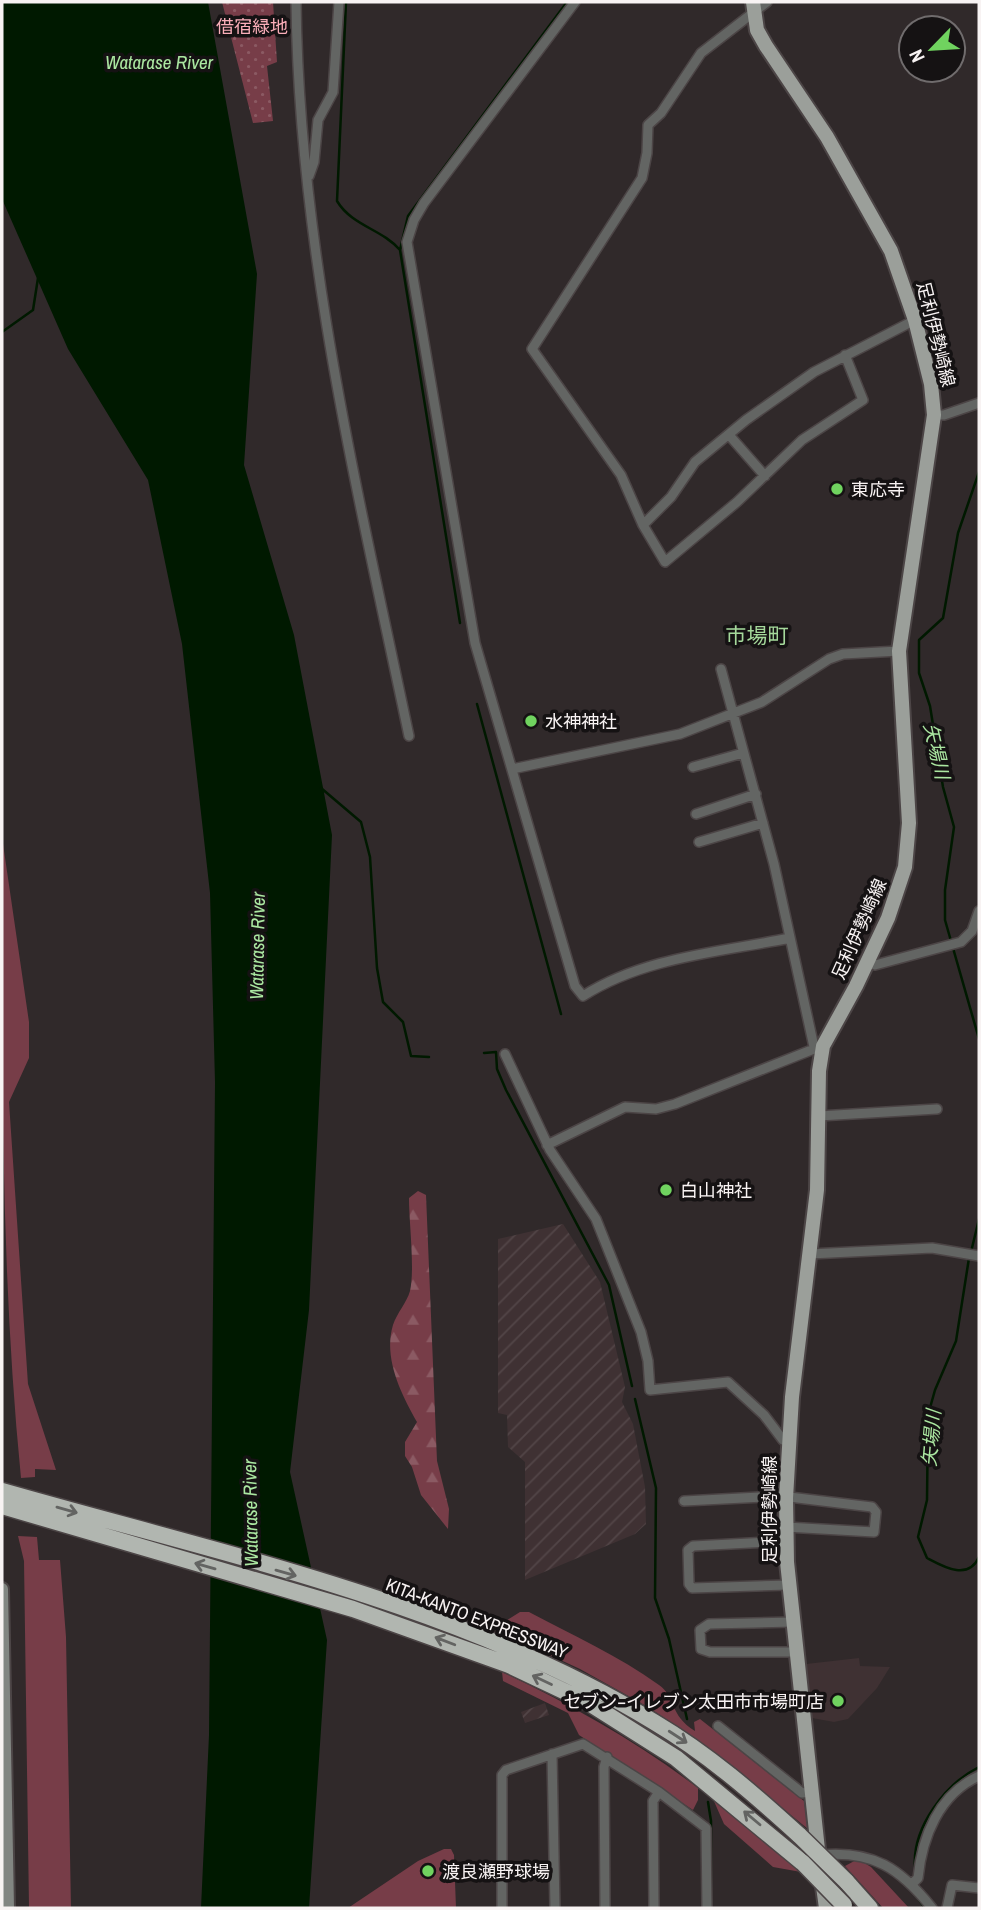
<svg xmlns="http://www.w3.org/2000/svg" width="981" height="1910" viewBox="0 0 981 1910" font-family="'Archivo Narrow','Noto Sans JP',sans-serif">
	<style>
		.built { fill: #3f3133 }
		.industrial { fill: url(#industrial-furrows) }
		.green { fill: #773d48 }
		.forest { fill: url(#forest-firs) }
		.park { fill: url(#park-dots) }
		.water { fill: #001900 }
		.lines { fill: none; stroke-linecap: round; stroke-linejoin: round }
		.stream { stroke: #001900; stroke-width: 2.5 }
		.street-casing { stroke: #4c4546; stroke-width: 12 }
		.secondary-casing { stroke: #4c4546; stroke-width: 16 }
		.primary-casing { stroke: #4c4546; stroke-width: 18 }
		.highway-casing { stroke: #4c4546; stroke-width: 19 }
		.street { stroke: #636563; stroke-width: 9 }
		.secondary { stroke: #828682; stroke-width: 12 }
		.primary { stroke: #9b9f9a; stroke-width: 14 }
		.highway { stroke: #b1b6b0; stroke-width: 16 }
		.highway-bridge-casing { stroke: #4c4546; stroke-width: 19; stroke-linecap: butt }
		.highway-bridge { stroke: #b1b6b0; stroke-width: 16 }
		.oneway { stroke: #636462 }
		.poi-dot { fill: #70d35f; stroke: #151213; stroke-width: 2.5 }
		.labels { text-anchor: middle; dominant-baseline: central; stroke-width: 7; stroke-linejoin: round; paint-order: stroke }
		.park-label { font-size: 18px; fill: #faaeb9; stroke: #151213 }
		.street-label { font-size: 18px; fill: #f8f3f3; stroke: #151213 }
		.poi-label { font-size: 18px; fill: #f8f3f3; stroke: #151213; text-anchor: start }
		.water-label { font-size: 19px; font-style: italic; fill: #abe7a1; stroke: #151213 }
		.quarter-label { font-size: 21px; fill: #a5d99b; stroke: #151213 }
	</style>
	<defs>
		<pattern id="industrial-furrows" width="10" height="10" patternUnits="userSpaceOnUse" patternTransform="scale(1.75)"><rect width="10" height="10" fill="#3f3133"/><path d="M-1 1l2-2M0 10L10 0M9 11l2-2" fill="none" stroke="#524547"/></pattern>
		<pattern id="forest-firs" width="22" height="20" patternUnits="userSpaceOnUse" patternTransform="scale(1.75)"><rect width="22" height="20" fill="#773d48"/><path d="M5 1l3.5 6h-7zM16 11l3.5 6h-7z" fill="#8b5a63"/></pattern>
		<pattern id="park-dots" width="8" height="8" patternUnits="userSpaceOnUse" patternTransform="scale(1.75)"><rect width="8" height="8" fill="#773d48"/><path d="M2 2h.1M6 6h.1" fill="none" stroke="#8b5a63" stroke-width="1.8" stroke-linecap="round"/></pattern>
	</defs>
	<rect width="100%" height="100%" fill="#30292a"/>
	<path class="built" d="M 859,1658 L 860,1666 L 890,1667 L 877,1688 L 848,1719 L 834,1722 L 812,1718 L 806,1664 Z"/>
	<path class="industrial" d="M 563,1224 L 600,1282 L 625,1387 L 622,1402 L 633,1424 L 645,1487 L 646,1524 L 635,1534 L 525,1580 L 525,1462 L 508,1447 L 507,1415 L 498,1413 L 498,1239 Z
		M 545,1703 L 549,1715 L 525,1723 L 521,1712 Z"/>
	<path class="green" d="M 2,837 L 29,1022 L 29,1058 L 9,1102 L 28,1384 L 56,1470 L 35,1469 L 35,1477 L 21,1478 C 0,1267 2,1050 2,837 Z
		M 18,1536 L 37,1537 L 39,1560 L 60,1560 L 66,1637 L 71,1908 L 29,1908 L 24,1561 Z
		M 520,1612 L 529,1612 C 572,1635 619,1656 659,1685 C 676,1697 669,1715 695,1731 L 694,1722 L 700,1719 L 804,1801 L 808,1829 L 706,1746 L 648,1707 L 580,1669 L 500,1632 L 504,1622 Z
		M 502,1672 C 570,1704 637,1742 698,1788 L 698,1800 L 693,1810 L 579,1735 L 568,1713 L 503,1681 Z
		M 713,1799 L 801,1872 L 773,1867 L 724,1824 Z
		M 444,1849 L 451,1849 L 454,1855 L 456,1908 L 348,1908 L 418,1861 Z
		M 858,1859 L 871,1867 L 909,1908 L 883,1908 L 845,1866 Z"/>
	<path class="forest" d="M 418,1191 L 426,1195 L 437,1461 L 449,1509 L 448,1529 L 421,1495 L 412,1467 L 405,1456 L 405,1442 L 417,1422 C 401,1394 383,1358 393,1325 C 397,1313 407,1302 410,1291 C 415,1269 409,1223 409,1198 Z"/>
	<path class="park" d="M 222,2 L 273,2 L 277,62 L 267,66 L 273,121 L 253,123 Z"/>
	<path class="water" d="M 2,2 L 208,2 L 257,274 L 244,465 L 294,635 L 332,835 L 309,1310 L 290,1472 L 327,1640 L 309,1908 L 201,1908 L 209,1735 L 215,1082 L 210,893 L 182,644 L 148,480 L 68,349 L 2,199 Z"/>
	<g class="lines">
		<path class="stream" d="M 346,2 L 337,201 C 352,226 382,229 400,250
			M 2,332 L 33,310 L 38,278
			M 979,472 L 958,533 L 943,618 L 919,640 L 919,673 L 930,706 L 943,787 L 954,827 L 945,890 L 945,920 L 979,1039
			M 460,623 L 400,250 L 408,216 L 567,2
			M 477,704 L 561,1014
			M 321,788 L 361,822 L 370,857 L 377,968 L 383,1002 L 403,1022 L 411,1056 L 429,1057
			M 484,1053 L 496,1052 L 497,1069 L 506,1090 L 609,1285 L 632,1386
			M 971,1252 L 979,1219
			M 969,1258 L 956,1341 L 935,1390 L 928,1415 L 927,1500 L 918,1537 L 927,1558 C 944,1567 968,1581 979,1557
			M 635,1399 L 656,1488 L 655,1598 L 669,1639 L 687,1719
			M 708,1802 L 711,1821 L 711,1908
			M 915,1867 C 912,1828 945,1784 979,1767
			M 916,1896 L 925,1908"/>
		<g class="street-casing">
			<path id="street" d="M 296,2 C 299,251 358,493 409,736
				M 575,2 L 424,203 L 414,220 L 407,242 L 475,643 L 575,986 L 583,996 C 644,957 721,952 790,938
				M 767,2 L 701,53 L 661,113 L 648,125 L 647,153 L 642,178 L 532,349 L 621,475 L 643,525 L 665,562 L 737,502 L 802,440 L 863,400 L 845,355
				M 309,176 L 314,162 L 318,120 L 333,92 L 339,2
				M 934,415 L 944,415 L 979,403
				M 729,435 L 765,476
				M 643,525 L 671,497 L 695,462 L 746,420 L 814,372 L 915,320
				M 721,669 L 774,864 L 814,1047
				M 693,767 L 743,753
				M 512,769 L 680,734 L 762,702 L 829,659 L 843,654 L 899,651
				M 696,814 L 756,794
				M 699,842 L 763,823
				M 868,963 L 875,965 L 961,942 L 972,931 L 979,911
				M 505,1054 L 550,1150 L 596,1219 L 641,1332 L 648,1361 L 650,1390 L 728,1382 L 764,1415 L 783,1440 L 789,1441
				M 819,1116 L 937,1109
				M 547,1145 L 625,1107 L 656,1109 L 675,1104 L 819,1047
				M 810,1254 L 932,1248 L 979,1256
				M 684,1501 L 781,1496 L 872,1507 L 876,1512 L 874,1532 L 786,1527
				M 786,1541 L 693,1546 L 688,1550 L 689,1584 L 692,1588 L 789,1585
				M 793,1622 L 709,1624 L 700,1630 L 701,1649 L 710,1652 L 796,1652
				M 718,1726 L 796,1788 L 802,1793 L 812,1792
				M 552,1754 L 555,1908
				M 820,1855 C 873,1850 900,1868 932,1908
				M 912,1884 L 918,1878 C 922,1837 939,1794 979,1776
				M 502,1908 L 502,1775 L 506,1770 L 583,1744 L 659,1792 L 706,1828 L 707,1908
				M 605,1908 L 604,1767 L 607,1757
				M 654,1908 L 653,1801 L 659,1792
				M 947,1908 L 952,1885 L 979,1888"/>
		</g>
		<g class="secondary-casing">
			<path id="secondary" d="M 2,1589 L 8,1908"/>
		</g>
		<g class="primary-casing">
			<path id="primary" d="M 753,2 L 757,30 L 766,46 L 827,137 L 891,251 L 915,320 L 931,384 L 934,415 L 899,651 L 909,823 L 905,867 L 888,918 L 856,986 L 823,1046 L 819,1071 L 817,1190 L 792,1397 L 786,1498 L 787,1562 L 819,1859
				M 822,1879 L 826,1908"/>
		</g>
		<g class="highway-casing">
			<path id="highway" d="M 2,1491 C 218,1553 461,1604 654,1722 C 708,1754 754,1794 800,1836
				M 2,1506 L 353,1609 L 509,1665 L 589,1703 L 676,1758 L 803,1863
				M 846,1881 L 870,1908"/>
		</g>
		<use href="#street" class="street"/>
		<use href="#secondary" class="secondary"/>
		<use href="#primary" class="primary"/>
		<use href="#highway" class="highway"/>
		<g class="highway-bridge-casing">
			<path id="highway-bridge" d="M 800,1836 L 846,1881
				M 803,1863 L 844,1905"/>
		</g>
		<use href="#highway-bridge" class="highway-bridge"/>
	</g>
	<defs><path id="oneway-shaft" d="M-6 0H5M1.5-3L5.5 0L1.5 3" fill="none" stroke-width="1.6" stroke-linecap="round" stroke-linejoin="round" transform="scale(1.75)"/></defs>
	<g class="oneway">
		<use href="#oneway-shaft" transform="translate(67 1510) rotate(16)"/>
		<use href="#oneway-shaft" transform="translate(205 1566) rotate(-164)"/>
		<use href="#oneway-shaft" transform="translate(286 1573) rotate(16)"/>
		<use href="#oneway-shaft" transform="translate(445 1641) rotate(-159)"/>
		<use href="#oneway-shaft" transform="translate(542 1680) rotate(-155)"/>
		<use href="#oneway-shaft" transform="translate(678 1737) rotate(33)"/>
		<use href="#oneway-shaft" transform="translate(752 1818) rotate(-140)"/>
	</g>
	<g class="poi-dot">
		<circle cx="837" cy="489" r="7"/>
		<circle cx="531" cy="721" r="7"/>
		<circle cx="666" cy="1190" r="7"/>
		<circle cx="838" cy="1701" r="7"/>
		<circle cx="428" cy="1871" r="7"/>
	</g>
	<g class="labels">
		<g class="park-label">
			<text x="252" y="26">借宿緑地</text>
		</g>
		<g class="street-label">
			<text transform="translate(936 334) rotate(76)">足利伊勢崎線</text>
			<text transform="translate(859 929) rotate(-66)">足利伊勢崎線</text>
			<text transform="translate(769 1510) rotate(-90)">足利伊勢崎線</text>
			<text transform="translate(477 1618) rotate(21)">KITA-KANTO EXPRESSWAY</text>
		</g>
		<g class="poi-label">
			<text x="851" y="489">東応寺</text>
			<text x="545" y="721">水神神社</text>
			<text x="680" y="1190">白山神社</text>
			<text x="824" y="1701" text-anchor="end">セブン−イレブン太田市市場町店</text>
			<text x="442" y="1871">渡良瀬野球場</text>
		</g>
		<g class="water-label">
			<text x="159" y="62">Watarase River</text>
			<text transform="translate(937 751) rotate(77)">矢場川</text>
			<text transform="translate(257 946) rotate(-89)">Watarase River</text>
			<text transform="translate(931 1438) rotate(-85)">矢場川</text>
			<text transform="translate(250 1513) rotate(-91)">Watarase River</text>
		</g>
		<g class="quarter-label">
			<text x="757" y="635">市場町</text>
		</g>
	</g>
	<rect width="981" height="1910" fill="none" stroke="#f8f3f3" stroke-width="7"/>
	<g transform="translate(932 49) rotate(245)"><circle r="33" fill="#151213" stroke="#706c6d" stroke-width="2"/>
	<path d="M0-5L12 26L0 18L-12 26Z" fill="#70d35f"/>
	<text y="-10" font-size="19" font-weight="bold" text-anchor="middle" fill="#f8f3f3">N</text>
	</g>
</svg>
